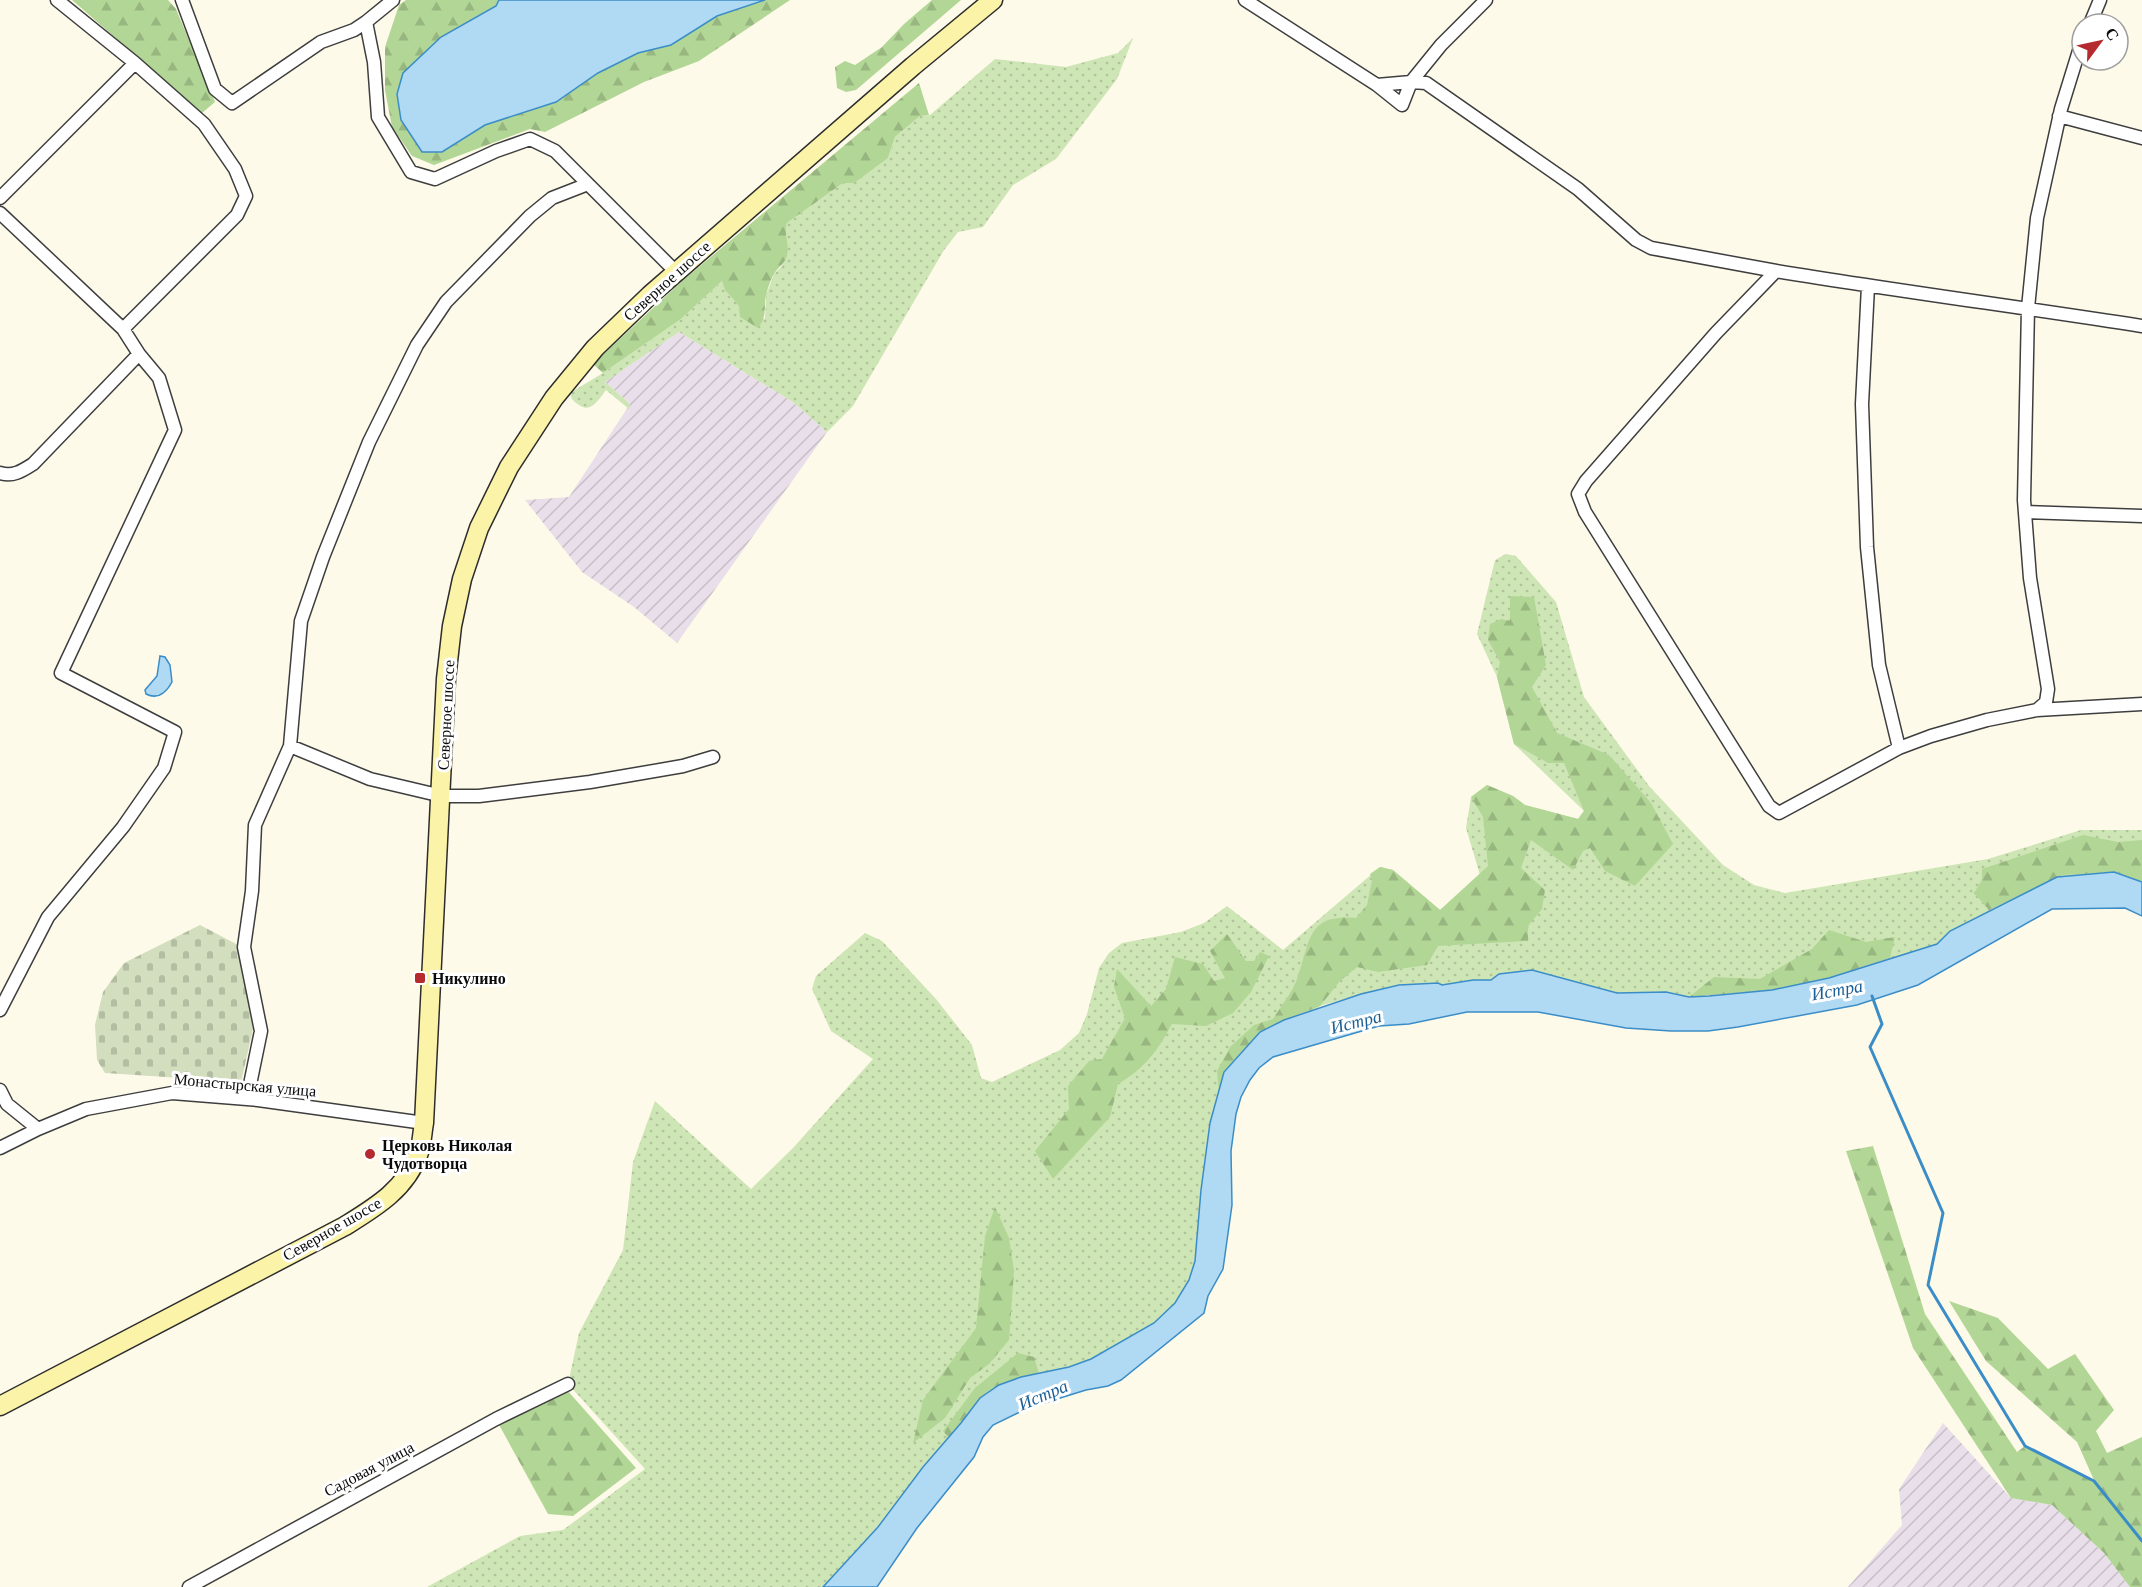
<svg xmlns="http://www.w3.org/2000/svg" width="2142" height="1587" viewBox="0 0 2142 1587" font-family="Georgia,serif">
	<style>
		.industrial { fill: url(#industrial-furrows) }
		.grass { fill: url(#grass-dots) }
		.forest { fill: url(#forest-firs) }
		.cemetery { fill: url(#cemetery-stones) }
		.water { fill: #b0d9f3; stroke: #3b8dc7; stroke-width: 1.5 }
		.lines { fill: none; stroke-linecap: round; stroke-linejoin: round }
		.stream { stroke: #3b8dc7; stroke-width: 3 }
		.street-casing { stroke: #3e3e3e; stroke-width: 15 }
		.secondary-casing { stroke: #2d2d2d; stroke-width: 21 }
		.street { stroke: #fff; stroke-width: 12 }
		.secondary { stroke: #fbf3a7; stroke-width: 18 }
		.poi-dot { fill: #b42a2f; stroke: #fff; stroke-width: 2 }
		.labels { text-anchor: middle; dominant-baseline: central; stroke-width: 6; stroke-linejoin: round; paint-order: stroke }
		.street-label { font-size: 16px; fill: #0b0b0b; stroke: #fff }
		.poi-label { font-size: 16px; font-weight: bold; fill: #0b0b0b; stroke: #fff; text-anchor: start }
		.water-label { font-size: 18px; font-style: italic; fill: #1b5f96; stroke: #fff }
	</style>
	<defs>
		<pattern id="industrial-furrows" width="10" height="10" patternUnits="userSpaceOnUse" patternTransform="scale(1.5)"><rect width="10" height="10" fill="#e9dfea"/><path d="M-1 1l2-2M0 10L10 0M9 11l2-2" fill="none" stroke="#c6bec7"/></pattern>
		<pattern id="grass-dots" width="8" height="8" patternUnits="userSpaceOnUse" patternTransform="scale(1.5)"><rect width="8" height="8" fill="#cee6b5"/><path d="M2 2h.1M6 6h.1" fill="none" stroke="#b0c49a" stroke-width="1.8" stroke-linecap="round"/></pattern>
		<pattern id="forest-firs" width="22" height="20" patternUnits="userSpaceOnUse" patternTransform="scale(1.5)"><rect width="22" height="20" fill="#b2d695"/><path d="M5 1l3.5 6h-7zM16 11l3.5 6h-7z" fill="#98b67f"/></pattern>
		<pattern id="cemetery-stones" width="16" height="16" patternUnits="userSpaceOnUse" patternTransform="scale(1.5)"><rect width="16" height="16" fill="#d2debd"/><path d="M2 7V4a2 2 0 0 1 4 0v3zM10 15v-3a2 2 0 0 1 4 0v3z" fill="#b3bda1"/></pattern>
	</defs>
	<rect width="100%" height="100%" fill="#fefae9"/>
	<path class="industrial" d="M 679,332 L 793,402 L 827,432 L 677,643 L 634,607 L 582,572 L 525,500 L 569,497 L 630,404 L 605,382 Z
		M 1943,1423 L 2011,1498 L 2052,1505 L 2104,1553 L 2130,1587 L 1848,1587 L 1902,1525 L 1899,1489 Z"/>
	<path class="grass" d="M 1133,38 L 1117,79 L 1056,159 L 1013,185 L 983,227 L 958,232 L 944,250 L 853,406 L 827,432 L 793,402 L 679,332 L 605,382 L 630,404 L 629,409 L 606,390 C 599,399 591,414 579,405 C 573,401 571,399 570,393 L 603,373 L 681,319 L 722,281 C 729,302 746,310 765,319 L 766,295 L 774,274 L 782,266 L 787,244 L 784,234 L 787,223 L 843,183 L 888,158 L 895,137 L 920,116 L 930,115 L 995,59 L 1066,67 L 1118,53 Z
		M 1506,554 L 1516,556 L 1556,602 L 1584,697 L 1649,786 L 1723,865 L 1754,885 L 1785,893 L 1988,859 L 2081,830 L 2142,830 L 2142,882 L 2114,872 L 2057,877 L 1950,931 L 1937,944 L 1900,957 L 1689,997 L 1674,993 L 1617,993 L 1532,970 L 1499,974 L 1491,980 L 1473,980 L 1442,985 L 1438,983 L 1399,985 L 1361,994 L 1320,1006 L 1224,1072 L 1210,1123 L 1201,1190 L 1195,1261 L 1189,1280 L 1175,1303 L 1154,1323 L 1091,1359 L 1069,1367 L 1021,1377 L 961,1423 L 923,1467 L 878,1527 L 823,1587 L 427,1587 L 520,1536 L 563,1530 L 645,1469 L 568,1384 L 579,1333 L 623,1250 L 633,1162 L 655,1101 L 751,1189 L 793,1148 L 873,1059 L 831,1031 L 812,989 L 816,976 L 865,933 L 882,941 L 936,999 L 972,1045 L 981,1078 L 992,1082 L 1060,1050 L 1079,1033 L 1087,1014 L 1099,968 L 1109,953 L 1122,943 L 1181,932 L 1204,923 L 1227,906 L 1283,950 L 1380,867 L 1393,870 L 1440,910 L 1480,875 L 1466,828 L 1471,797 L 1487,785 L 1513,796 L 1525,805 L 1578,819 L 1584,811 L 1514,744 L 1497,677 L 1477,634 L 1495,560 Z"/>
	<path class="forest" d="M 72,0 L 168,0 L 176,9 L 215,102 L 202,113 Z
		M 406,0 L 499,0 L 496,6 L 441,37 L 442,152 L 485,125 L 556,102 L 598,73 L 638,53 L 671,45 L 717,16 L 765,0 L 790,0 L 699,61 L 644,82 L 545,132 L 530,129 L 434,165 L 412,156 L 392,127 L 385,90 L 385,47 L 399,5 Z
		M 932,0 L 961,0 L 856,90 L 846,92 L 837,88 L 835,67 L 845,61 L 855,65 L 882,47 L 904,24 Z
		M 919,83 L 929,115 L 920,116 L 895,137 L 888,158 L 854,183 L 843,183 L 787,223 C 783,236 790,243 787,255 C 785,264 778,267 774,274 C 771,279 768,287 767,292 C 762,307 769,314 758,328 L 740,317 L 739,306 L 725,290 L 722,281 L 681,319 L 603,373 L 593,364 L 682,281 Z
		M 1510,596 L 1534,597 L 1546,665 L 1532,687 L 1557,733 L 1609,755 L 1651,803 L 1673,844 L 1635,886 L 1605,871 L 1590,848 L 1583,851 L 1573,870 L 1531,840 L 1521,868 L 1545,890 L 1542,909 L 1528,926 L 1528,941 L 1438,946 L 1427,965 L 1378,972 L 1357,967 L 1340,981 L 1320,1006 L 1284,1020 L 1260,1032 L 1224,1071 L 1219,1094 L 1217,1071 L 1230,1047 L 1254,1025 L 1273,1019 C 1281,1006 1292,993 1297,979 C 1311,941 1306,914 1356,918 L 1367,905 L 1372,880 L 1370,874 L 1380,867 L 1393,870 L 1440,910 L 1488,866 L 1483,817 L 1471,797 L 1487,785 L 1513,796 L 1525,805 L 1578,819 L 1584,811 L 1564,763 L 1548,763 L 1514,744 L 1497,677 L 1500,662 L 1488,640 L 1490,624 L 1501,619 L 1510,621 Z
		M 2083,835 L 2118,842 L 2142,840 L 2142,882 L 2114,872 L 2062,875 L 1989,910 L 1974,893 L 1982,880 L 1982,869 Z
		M 1829,930 L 1866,942 L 1895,937 L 1890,958 L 1829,978 L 1772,990 L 1689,997 L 1714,977 L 1760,979 L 1812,949 Z
		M 1227,934 L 1246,961 L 1254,961 L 1260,952 L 1269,956 L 1251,992 L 1233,1013 L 1206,1026 L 1172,1024 C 1157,1052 1145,1068 1118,1084 L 1110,1117 L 1053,1179 L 1035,1151 L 1069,1109 L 1068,1086 L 1089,1061 L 1102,1059 L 1125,1018 L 1114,987 L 1117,969 L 1151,1006 L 1166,989 L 1175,957 L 1203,964 L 1214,981 L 1225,978 L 1210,951 Z
		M 1873,1146 L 1925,1314 L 2017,1452 L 2025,1446 L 2094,1480 L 2077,1442 L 1986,1361 L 1949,1301 L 1998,1318 L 2048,1369 L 2075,1354 L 2114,1410 L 2096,1431 L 2107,1453 L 2142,1437 L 2142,1587 L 2130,1587 L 2104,1553 L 2052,1505 L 2011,1498 L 1913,1348 L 1846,1151 Z
		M 995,1207 L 1009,1238 L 1014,1271 L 1009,1340 L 989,1364 L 970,1378 L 945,1418 L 913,1443 L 923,1400 L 976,1328 L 985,1236 Z
		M 1018,1353 L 1034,1357 L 1039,1374 C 1018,1378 992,1384 978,1400 C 968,1412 959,1426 949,1438 L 943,1431 L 975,1388 Z
		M 567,1390 L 636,1468 L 573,1516 L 548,1514 L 498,1423 Z"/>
	<path class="cemetery" d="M 200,925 L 238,945 L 253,1029 L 241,1082 L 105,1073 L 97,1060 L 95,1025 L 103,992 L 124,963 Z"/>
	<path class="water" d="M 499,0 L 765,0 L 717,16 L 671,45 L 638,53 L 598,73 L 556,102 L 485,125 L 442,152 L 422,152 L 401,120 L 397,94 L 403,73 L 441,37 L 496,6 Z
		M 160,656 L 165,657 L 170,665 L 172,682 C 166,693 158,700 146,694 L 145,690 L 157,676 Z
		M 2114,872 L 2142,882 L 2142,916 L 2125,908 L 2052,909 L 1918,985 L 1857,1005 L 1738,1027 L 1708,1031 L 1671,1031 L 1626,1028 L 1538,1012 L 1467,1012 L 1409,1024 L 1379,1026 L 1273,1057 L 1259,1068 L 1250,1080 L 1241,1097 L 1236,1114 L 1231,1151 L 1232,1205 L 1223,1269 L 1208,1296 L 1204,1313 L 1121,1380 L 1108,1386 L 1086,1390 L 1028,1408 L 993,1425 L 983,1437 L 974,1457 L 917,1528 L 877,1587 L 823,1587 L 878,1527 L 923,1467 L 961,1423 L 980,1398 L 999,1385 L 1021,1377 L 1069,1367 L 1091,1359 L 1154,1323 L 1175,1303 L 1189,1280 L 1195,1261 L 1201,1190 L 1210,1123 L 1224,1072 L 1260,1032 L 1284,1020 L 1361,994 L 1399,985 L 1438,983 L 1442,985 L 1473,980 L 1491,980 L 1499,974 L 1532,970 L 1617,993 L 1666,992 L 1689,997 L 1709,996 L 1772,990 L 1829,978 L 1937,944 L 1950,931 L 2057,877 Z"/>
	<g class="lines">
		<path class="stream" d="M 1872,996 L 1882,1024 L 1870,1047 L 1943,1213 L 1928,1285 L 2025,1446 L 2094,1481 L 2142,1541"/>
		<g class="street-casing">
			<path id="street" d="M 57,0 L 135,63 L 204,124 L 235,169 L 246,196 L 237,215 L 123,329
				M 182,0 L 215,89 L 232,103 L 321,42 L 354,30 L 366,22
				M 393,0 L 366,22 L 374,62 L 378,117 L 411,172 L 435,179 L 496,151 L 530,139 L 555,151 L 676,272
				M 1245,0 L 1377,85 L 1402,105 L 1411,82 L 1441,45 L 1486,0
				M 2090,24 L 2100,0
				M 2082,41 L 2061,109 L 2037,218 L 2028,308 L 2024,500 L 2030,578 L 2048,689 L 2046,702 L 2037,710 L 1987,720 L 1931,736 L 1899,748 L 1779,813 L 1769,806 L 1585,512 L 1578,494 L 1586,481 L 1716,333 L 1776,271 C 1898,291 2020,307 2142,326
				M 1377,85 L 1411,82 L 1426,83 L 1578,189 L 1636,240 L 1651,248 L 1776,271
				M 2059,116 L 2142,138
				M 0,198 L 135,63
				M 0,213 L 123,329 L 139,354 L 159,378 L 175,430 L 61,673 L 175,732 L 164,768 L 123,827 L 48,917 L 0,1010
				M 1868,286 L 1862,404 L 1867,547 L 1879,665 L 1899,748
				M 0,473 C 13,477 22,471 33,464 L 139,354
				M 2025,512 L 2142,516
				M 2037,710 L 2142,704
				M 290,746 L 370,779 L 442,796 L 479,796 L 590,782 L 683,766 L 713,757
				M 0,1090 L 7,1104 L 38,1129
				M 247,1099 L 261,1031 L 244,947 L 252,891 L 255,825 L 290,746 L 301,621 L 323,557 L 369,442 L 417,345 L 446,302 L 530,216 L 552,198 L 588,184
				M 0,1148 L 38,1129 L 86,1109 L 172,1093 L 258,1100 L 424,1123
				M 189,1587 L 496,1419 L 568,1384"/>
		</g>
		<g class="secondary-casing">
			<path id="secondary" d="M 0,1406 L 345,1226 C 374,1208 405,1190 418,1155 C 422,1146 422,1133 424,1123 L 446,679 L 452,626 L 462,579 L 479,528 L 509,467 L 554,398 L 595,348 L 650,295 L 913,66 L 993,0"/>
		</g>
		<use href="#street" class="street"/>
		<use href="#secondary" class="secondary"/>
	</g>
	<g class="poi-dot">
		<rect x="414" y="972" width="12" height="12" rx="3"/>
		<circle cx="370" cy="1154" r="6"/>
	</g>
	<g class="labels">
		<g class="street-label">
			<text transform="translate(667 281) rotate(-42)">Северное шоссе</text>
			<text transform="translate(446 715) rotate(-87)">Северное шоссе</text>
			<text transform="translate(245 1085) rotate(5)">Монастырская улица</text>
			<text transform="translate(332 1229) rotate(-30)">Северное шоссе</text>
			<text transform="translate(369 1469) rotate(-28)">Садовая улица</text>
		</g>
		<g class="poi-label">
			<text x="432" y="978">Никулино</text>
			<text x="382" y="1145">Церковь Николая<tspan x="382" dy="18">Чудотворца</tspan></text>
		</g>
		<g class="water-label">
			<text transform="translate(1837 990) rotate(-10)">Истра</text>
			<text transform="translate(1356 1022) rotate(-14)">Истра</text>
			<text transform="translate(1043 1395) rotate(-23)">Истра</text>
		</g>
	</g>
	<g transform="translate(2100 42) rotate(57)"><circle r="28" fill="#ffffff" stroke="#9d9d9d" stroke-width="1.5"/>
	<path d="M0-4.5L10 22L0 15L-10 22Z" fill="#b42a2f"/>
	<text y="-9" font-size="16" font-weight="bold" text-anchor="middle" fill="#0b0b0b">С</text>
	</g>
</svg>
